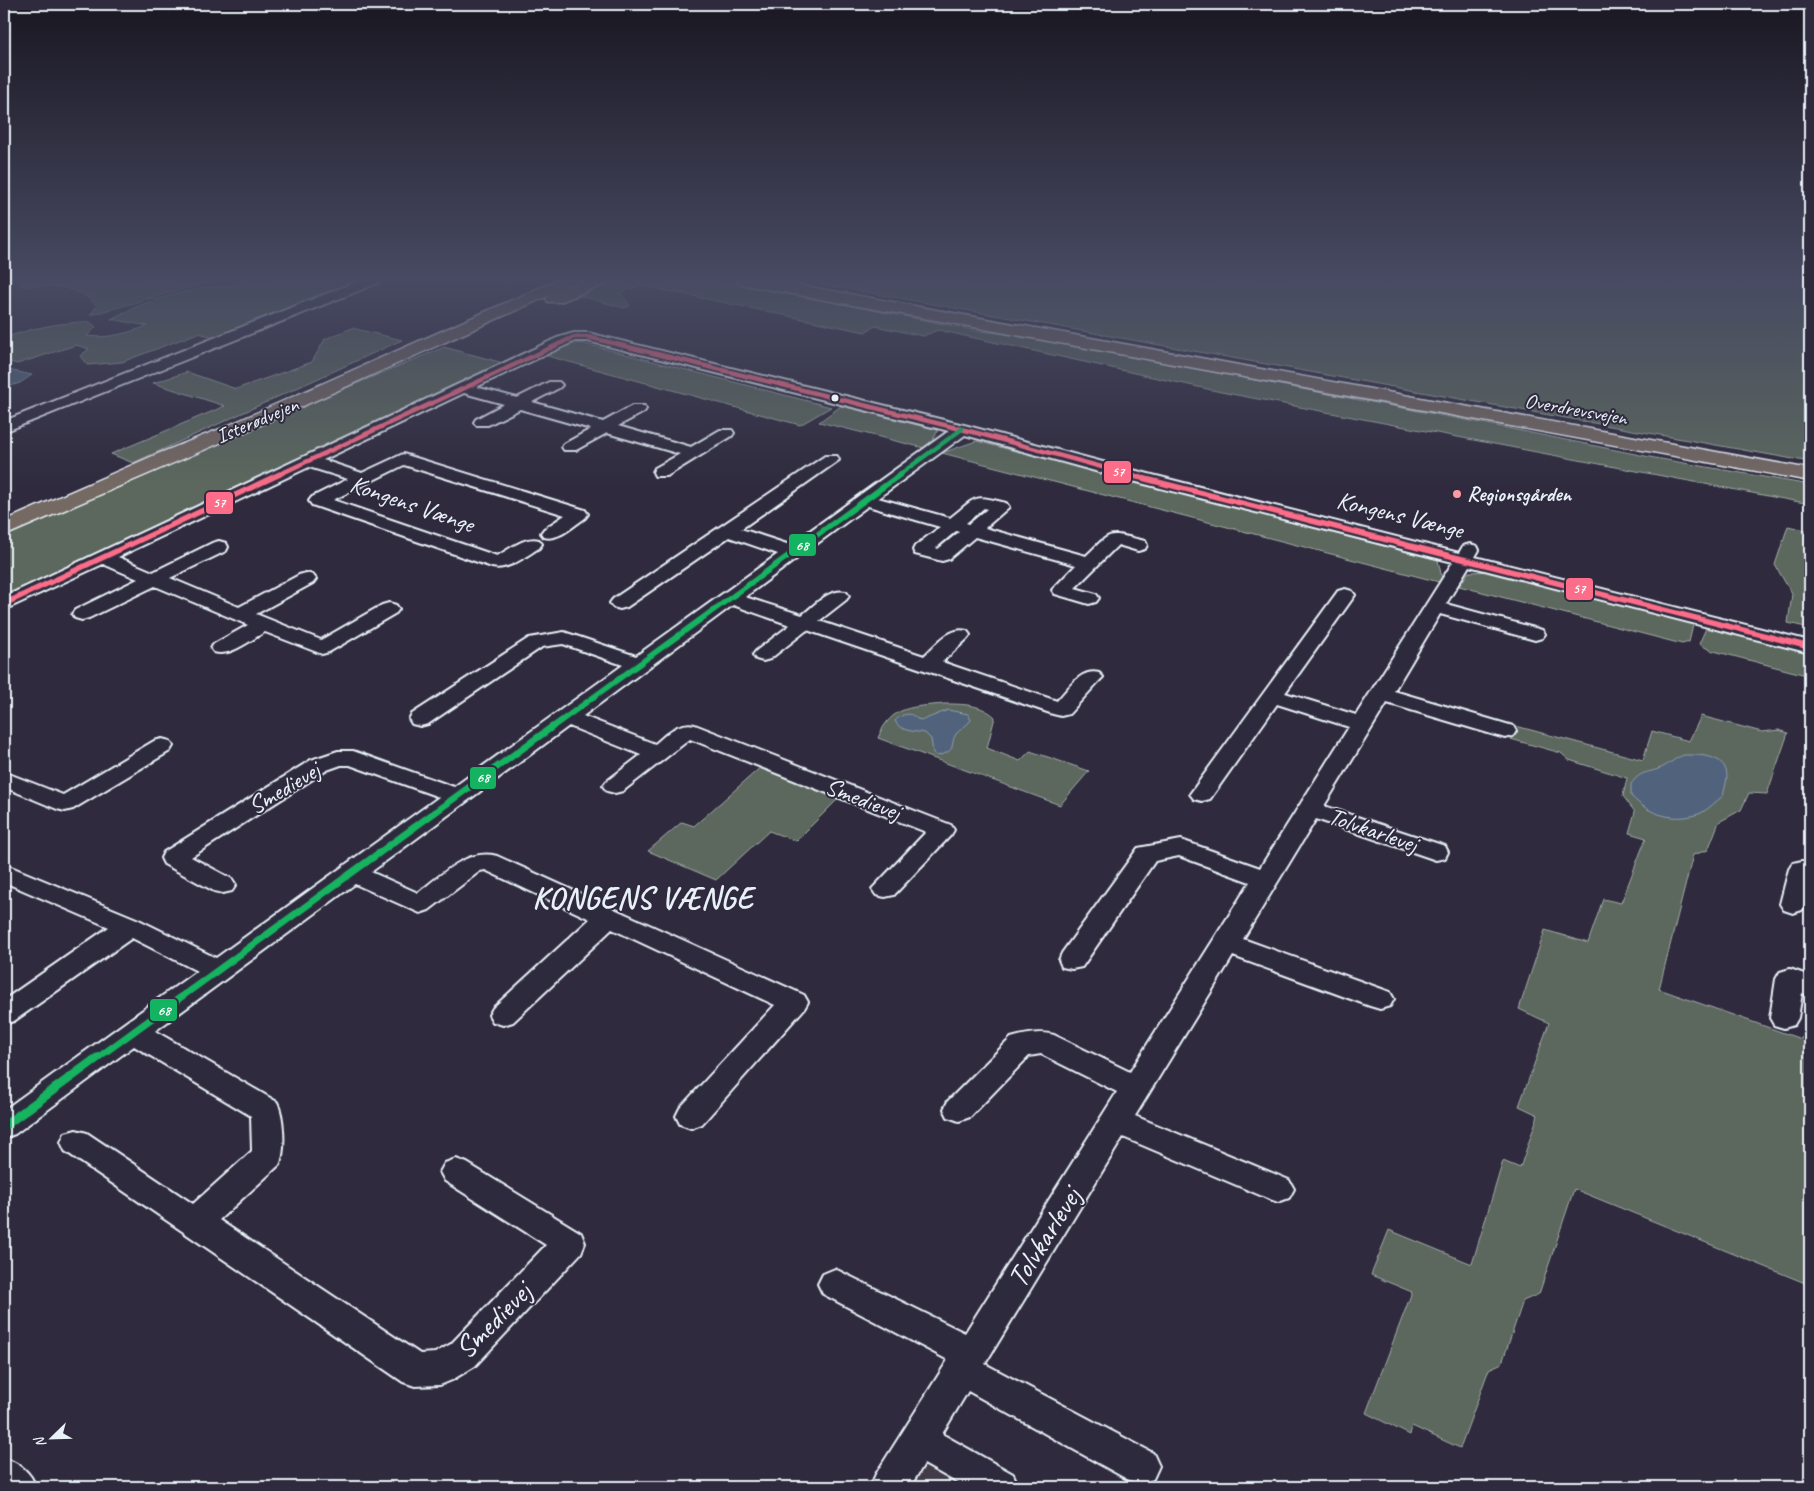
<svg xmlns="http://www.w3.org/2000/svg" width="1814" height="1491" viewBox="0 0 1814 1491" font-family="Caveat,sans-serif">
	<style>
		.built { fill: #423a46 }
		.green { fill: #5c685d; stroke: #a2acaa }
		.water { fill: #51637c; stroke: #8d9cae }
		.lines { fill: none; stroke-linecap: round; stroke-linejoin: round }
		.minor-casing { stroke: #e8f1f8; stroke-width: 4 }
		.major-casing { stroke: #e8f1f8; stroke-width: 3 }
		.highway-casing { stroke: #e8f1f8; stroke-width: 3 }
		.minor { fill: #2f2a3d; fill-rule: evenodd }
		.major { fill: #756964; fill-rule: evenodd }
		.highway { fill: #756964; fill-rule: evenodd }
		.bus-1-far1-casing { stroke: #2f2a3d; stroke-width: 7 }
		.bus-1-casing { stroke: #2f2a3d; stroke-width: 9 }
		.bus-2-far3-casing { stroke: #2f2a3d; stroke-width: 7 }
		.bus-2-far2-casing { stroke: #2f2a3d; stroke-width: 9 }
		.bus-2-far1-casing { stroke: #2f2a3d; stroke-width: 11 }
		.bus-2-casing { stroke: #2f2a3d; stroke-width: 13 }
		.bus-1-far1 { stroke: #fb6d88; stroke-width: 4.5 }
		.bus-1 { stroke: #fb6d88; stroke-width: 5.5 }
		.bus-2-far3 { stroke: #13b361; stroke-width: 4.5 }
		.bus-2-far2 { stroke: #13b361; stroke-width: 5.5 }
		.bus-2-far1 { stroke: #13b361; stroke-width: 7 }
		.bus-2 { stroke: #13b361; stroke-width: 9 }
		.bus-dot { fill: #e8f1f8; stroke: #2f2a3d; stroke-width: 2 }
		.poi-dot { fill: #ff9aa2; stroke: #2f2a3d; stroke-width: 2 }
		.labels { text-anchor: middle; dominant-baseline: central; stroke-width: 4; stroke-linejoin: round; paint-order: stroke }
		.far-street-label { font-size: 21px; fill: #e8f1f8; stroke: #2f2a3d }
		.far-poi-label { font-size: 21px; font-weight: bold; fill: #e8f1f8; stroke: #2f2a3d; text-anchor: start }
		.street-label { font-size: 25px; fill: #e8f1f8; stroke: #2f2a3d }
		.district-label { font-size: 30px; font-weight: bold; letter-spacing: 1px; fill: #e8f1f8; stroke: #2f2a3d }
		.near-street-label { font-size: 30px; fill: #e8f1f8; stroke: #2f2a3d }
		.line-badge { stroke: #2f2a3d; stroke-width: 2 }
		.badge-label { font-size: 14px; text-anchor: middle; font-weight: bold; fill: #fff }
	</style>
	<rect width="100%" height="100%" fill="#2f2a3d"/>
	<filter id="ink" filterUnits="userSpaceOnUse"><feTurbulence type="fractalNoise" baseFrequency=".02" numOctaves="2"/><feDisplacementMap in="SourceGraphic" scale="10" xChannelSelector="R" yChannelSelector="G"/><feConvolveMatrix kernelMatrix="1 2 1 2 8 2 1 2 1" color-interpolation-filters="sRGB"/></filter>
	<g filter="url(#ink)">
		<path class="built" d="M 902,1437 L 993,1487 L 870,1487 Z"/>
		<path class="green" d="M 18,280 L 216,280 L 90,315 L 97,306 C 78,285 50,285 24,286 Z
			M 242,280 L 367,280 L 219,338 L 198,333 L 122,362 L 87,365 L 80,356 L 89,349 L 76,345 L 17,364 L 4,360 L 4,338 C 33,328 59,322 90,322 L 96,327 L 87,336 C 108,339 127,333 148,326 L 111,319 C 137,304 174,293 204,288 C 218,286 230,288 242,280 Z
			M 608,280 L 706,280 L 741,284 L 978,331 L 1010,334 L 1487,424 L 1655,458 L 1810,485 L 1810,504 L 1221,392 L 938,330 L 923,336 L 875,326 L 865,332 L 640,285 L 620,293 L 630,305 L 625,308 L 580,296 L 558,302 Z
			M 799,280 L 1810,280 L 1810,462 Z
			M 352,328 L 402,340 L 133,463 L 111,454 L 225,406 L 153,383 L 187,372 L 236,389 L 312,362 L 325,339 Z
			M 579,343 L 586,344 L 831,407 L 800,425 L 540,354 Z
			M 444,347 L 507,364 L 4,599 L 4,536 L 246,430 Z
			M 841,406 L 938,430 L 928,449 L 819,422 Z
			M 976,441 L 1438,560 L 1443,583 L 942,453 Z
			M 1788,526 L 1810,531 L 1810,628 L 1788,623 L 1792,594 L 1775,565 Z
			M 1498,571 L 1694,621 L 1689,642 L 1682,644 L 1459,586 L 1469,572 Z
			M 1707,626 L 1810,651 L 1810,676 L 1710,650 L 1699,644 Z
			M 944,704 C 963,704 981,704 995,717 L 987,748 L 1020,761 L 1030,751 L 1089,771 L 1060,805 L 878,738 C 891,705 913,707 944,704 Z
			M 1701,716 L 1762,732 L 1779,730 L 1788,733 L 1767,794 L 1749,793 L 1741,810 L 1719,822 L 1708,850 L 1693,855 L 1659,989 L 1801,1039 L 1810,992 L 1810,1285 L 1574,1189 L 1539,1294 L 1523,1301 L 1502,1363 L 1489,1369 L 1460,1448 L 1412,1426 L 1410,1435 L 1366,1413 L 1412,1292 L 1371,1275 L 1389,1230 L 1472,1264 L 1503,1161 L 1520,1168 L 1538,1115 L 1519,1106 L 1549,1023 L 1519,1009 L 1545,930 L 1588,943 L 1603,899 L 1621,903 L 1646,838 L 1629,833 L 1635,812 L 1623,796 L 1627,778 L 1569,760 L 1561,753 L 1507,738 L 1512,725 L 1643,760 L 1652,731 L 1689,741 Z
			M 762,766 L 839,798 L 796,841 L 769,831 L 716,880 L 648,851 L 682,822 L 694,826 Z"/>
		<path class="water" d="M 4,369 L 32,375 L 20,383 L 4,388 Z
			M 948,710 L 968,714 L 971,720 C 967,726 960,729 956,734 C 949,745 958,751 937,756 L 933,753 L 931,739 L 925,733 C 915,731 900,732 895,721 C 901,714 911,711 917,719 L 923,720 Z
			M 1684,755 C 1699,755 1726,754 1727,776 C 1727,782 1724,790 1723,796 C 1716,801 1709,809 1701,813 C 1676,823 1649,815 1631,796 L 1631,784 C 1642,769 1649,774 1663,767 C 1671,763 1675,758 1684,755 Z"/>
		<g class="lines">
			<g class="minor-casing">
				<path id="minor" d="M 361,280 L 379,280 L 378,283 L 4,432 L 4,421 Z
					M 574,333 L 588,333 L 968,426 L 1129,469 L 1459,553 L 1463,546 L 1470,544 L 1477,546 L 1479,550 L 1475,557 L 1810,641 L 1810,653 L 1469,566 L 1446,604 L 1542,630 L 1545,634 L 1542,638 L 1535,640 L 1440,614 L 1394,691 L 1513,726 L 1516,731 L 1513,736 L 1505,738 L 1387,703 L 1324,806 L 1445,846 L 1448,852 L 1445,858 L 1436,860 L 1316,819 L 1243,939 L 1390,992 L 1394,999 L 1390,1006 L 1380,1009 L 1370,1006 L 1233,956 L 1135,1116 L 1289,1180 L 1294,1189 L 1289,1198 L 1278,1202 L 1267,1198 L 1123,1137 L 985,1364 L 1153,1453 L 1159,1466 L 1153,1479 L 1140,1484 L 1127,1479 L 968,1391 L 942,1434 L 1013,1474 L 1019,1487 L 965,1487 L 924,1464 L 910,1487 L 870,1487 L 876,1474 L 948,1360 L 823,1294 L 818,1284 L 823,1274 L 835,1269 L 965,1333 L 1117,1092 L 1041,1054 L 1029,1056 L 970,1117 L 959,1121 L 948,1117 L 944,1109 L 948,1101 L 1011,1038 C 1025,1034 1040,1031 1054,1035 L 1130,1072 L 1250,882 L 1179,856 L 1155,861 L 1082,967 L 1072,969 L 1062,967 L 1059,960 L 1062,953 L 1138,848 L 1181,840 L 1260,868 L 1349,727 L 1277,704 L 1210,799 L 1202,801 L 1194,799 L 1190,794 L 1338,591 L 1345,589 L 1352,591 L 1355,595 L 1285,693 L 1356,715 L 1453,562 L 1117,477 L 965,435 L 878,498 L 950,518 C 977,497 972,494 1006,503 L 1009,507 L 985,528 L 1086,556 C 1113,530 1107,532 1145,541 L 1147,545 L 1145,549 L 1138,551 L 1118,545 L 1075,588 L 1096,594 L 1099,598 L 1096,602 L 1089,604 L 1055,594 L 1052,590 L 1076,565 L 975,537 L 949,559 L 942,561 L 915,554 L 913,550 L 915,546 L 940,527 L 868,506 L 745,597 L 802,615 C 814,606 829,588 846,592 L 849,596 L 846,600 L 819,621 L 924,656 C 936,645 950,626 967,631 L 970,635 L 967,639 L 942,662 L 1057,701 C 1069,688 1081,668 1099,673 L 1103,677 L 1099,681 L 1069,714 L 1061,716 L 1053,714 L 807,630 L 770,659 L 763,661 L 756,659 L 753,655 L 756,651 L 790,625 L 733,605 L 583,716 L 655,744 C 667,734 678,721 695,725 L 951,825 L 954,830 L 951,835 L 894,895 L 885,897 L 876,895 L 872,889 L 926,832 L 690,739 L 623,791 L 615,793 L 607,791 L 603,786 L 607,781 L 641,755 L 569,726 L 371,872 L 418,893 C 441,876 466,848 497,856 L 804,995 L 808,1002 L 804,1009 L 702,1124 L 691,1128 L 680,1124 L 676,1116 L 680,1108 L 775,1005 L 612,929 L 513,1022 L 503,1025 L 493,1022 L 489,1015 L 493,1008 L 590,919 L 485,870 L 480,871 L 429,910 L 420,913 L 355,884 L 155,1031 L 277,1102 C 284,1116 286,1151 279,1165 L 219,1220 L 420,1354 L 435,1353 L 451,1344 L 546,1245 L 445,1181 L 440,1172 L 445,1163 L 456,1159 L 467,1163 L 581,1233 L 585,1243 L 581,1253 L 475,1366 L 452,1380 L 440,1385 L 415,1386 L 403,1382 L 65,1151 L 61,1142 L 65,1133 L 76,1130 L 87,1133 L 193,1204 L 252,1151 L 251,1116 L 134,1046 L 15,1134 L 4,1138 L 4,1110 L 197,971 L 132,938 L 14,1021 L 4,1024 L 4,1000 L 109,927 L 4,882 L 4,864 L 139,920 L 216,958 L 439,797 L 350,765 L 341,765 L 327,770 L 191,857 L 232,879 L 236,885 L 232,891 L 223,893 L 214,891 L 164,864 L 161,858 L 164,852 L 311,760 L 338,751 L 353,751 L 454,787 L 623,665 L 563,644 L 542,647 L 428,724 L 420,726 L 412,724 L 409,719 L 412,714 L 529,638 L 564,632 L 636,656 L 778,554 L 729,537 L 627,607 L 620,609 L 613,607 L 610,603 L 613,599 L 825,456 L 837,456 L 839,460 L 741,529 L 790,545 L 949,431 L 588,341 L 575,341 L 476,387 L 517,398 L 549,382 L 559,382 L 562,385 L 559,388 L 532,402 L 603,422 L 632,406 L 644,406 L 646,409 L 644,412 L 618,426 L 691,447 L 720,430 L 732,430 L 734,433 L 732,436 L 667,476 L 655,476 L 653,472 L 655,468 L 680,454 L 607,433 L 576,450 L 564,450 L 562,447 L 564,444 L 591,429 L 520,409 L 488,425 L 476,425 L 474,422 L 476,419 L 504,404 L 464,393 L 323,460 L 362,473 L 403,454 L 585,510 L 588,514 L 585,518 C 573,526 559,541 544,537 L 541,533 L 544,529 L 565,515 L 404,465 L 333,500 L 497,556 C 510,549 525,536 539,540 L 542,544 L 539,548 C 526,556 508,571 492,567 L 312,505 L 309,501 L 312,497 L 348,479 L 309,467 L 118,557 L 153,572 L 212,543 L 219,541 L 226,543 L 228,547 L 226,551 L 170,578 L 239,607 L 299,575 L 306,573 L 313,575 L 316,579 L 313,583 L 256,614 L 321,640 L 382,605 L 389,603 L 396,605 L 399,609 L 396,613 L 329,652 L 322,654 L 265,632 C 250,640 231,657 214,652 L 211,648 L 214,644 L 248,625 L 155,586 L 89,618 L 82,620 L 75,618 L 72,614 L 75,610 L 138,579 L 103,564 L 4,610 L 4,597 L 557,338 ZM 984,508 L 987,509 L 969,524 L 966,523 ZM 956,531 L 959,532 L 938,549 L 936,548 Z
					M 162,739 L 170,741 L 173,746 L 170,751 L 73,809 L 65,811 L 57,809 L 4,787 L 4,772 L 63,795 L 154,741 Z
					M 1802,861 L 1810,863 C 1810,879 1811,896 1802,910 L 1793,913 L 1784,910 L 1780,904 L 1789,869 L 1793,863 Z
					M 1790,969 L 1810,976 L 1810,996 L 1802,993 L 1798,1018 L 1794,1025 L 1784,1028 L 1774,1025 L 1770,1018 L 1776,979 L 1780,972 Z
					M 4,1458 C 20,1464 30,1471 36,1487 L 4,1487 Z"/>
			</g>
			<g class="major-casing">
				<path id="major" d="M 736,280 L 772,280 L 1810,469 L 1810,481 L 744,285 L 738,283 Z"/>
			</g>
			<g class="highway-casing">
				<path id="highway" d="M 557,280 L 579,280 L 577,283 L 560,291 L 586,280 L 609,280 L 607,283 L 560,302 L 548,302 L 546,299 L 548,296 L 234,437 L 4,536 L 4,521 L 155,455 L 220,429 Z"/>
			</g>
			<use href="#minor" class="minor"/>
			<use href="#major" class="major"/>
			<use href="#highway" class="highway"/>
			<g class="bus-1-far1-casing">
				<path id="bus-1-far1" d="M 278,475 L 574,337 L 588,337 L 977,433 L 1131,475"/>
			</g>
			<g class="bus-1-casing">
				<path id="bus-1" d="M 1126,474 L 1810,647
					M 4,604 L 280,474"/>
			</g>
			<g class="bus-2-far3-casing">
				<path id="bus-2-far3" d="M 899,475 L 962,429"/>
			</g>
			<g class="bus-2-far2-casing">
				<path id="bus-2-far2" d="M 551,728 L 901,474"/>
			</g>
			<g class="bus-2-far1-casing">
				<path id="bus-2-far1" d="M 96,1059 L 552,727"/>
			</g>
			<g class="bus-2-casing">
				<path id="bus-2" d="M 4,1126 L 97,1058"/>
			</g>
			<use href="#bus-1-far1" class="bus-1-far1"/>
			<use href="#bus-1" class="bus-1"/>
			<use href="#bus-2-far3" class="bus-2-far3"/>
			<use href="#bus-2-far2" class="bus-2-far2"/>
			<use href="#bus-2-far1" class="bus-2-far1"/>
			<use href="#bus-2" class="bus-2"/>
		</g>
	</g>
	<linearGradient id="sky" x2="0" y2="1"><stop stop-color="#1a1722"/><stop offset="0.57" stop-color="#474a62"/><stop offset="1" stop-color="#474a62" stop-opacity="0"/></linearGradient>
	<rect width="1814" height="489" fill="url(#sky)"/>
	<circle class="bus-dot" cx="835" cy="398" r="4.5"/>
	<circle class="poi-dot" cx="1457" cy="494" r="5"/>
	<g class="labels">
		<g class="far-street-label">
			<text transform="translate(1576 409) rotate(10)">Overdrevsvejen</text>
			<text transform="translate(257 420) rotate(-23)">Isterødvejen</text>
		</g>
		<g class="far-poi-label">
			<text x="1467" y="494">Regionsgården</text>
		</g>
		<g class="street-label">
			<text transform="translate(412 504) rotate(19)">Kongens Vænge</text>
			<text transform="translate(1400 515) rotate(14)">Kongens Vænge</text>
			<text transform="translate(284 788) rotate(-31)">Smedievej</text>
			<text transform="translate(863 799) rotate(21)">Smedievej</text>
			<text transform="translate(1373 830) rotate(19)">Tolvkarlevej</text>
		</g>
		<g class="district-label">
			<text x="643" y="898">KONGENS VÆNGE</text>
		</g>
		<g class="near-street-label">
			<text transform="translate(1044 1237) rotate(-58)">Tolvkarlevej</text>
			<text transform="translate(493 1320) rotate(-45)">Smedievej</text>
		</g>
	</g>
	<g class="line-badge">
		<rect x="1103" y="460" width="29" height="24" rx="5" fill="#fb6d88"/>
		<rect x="205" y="491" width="29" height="24" rx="5" fill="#fb6d88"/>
		<rect x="788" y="533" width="29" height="24" rx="5" fill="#13b361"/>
		<rect x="1565" y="577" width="29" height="24" rx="5" fill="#fb6d88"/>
		<rect x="469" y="766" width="28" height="24" rx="5" fill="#13b361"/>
		<rect x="149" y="998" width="29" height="24" rx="5" fill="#13b361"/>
	</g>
	<g class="badge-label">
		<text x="1118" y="476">57</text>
		<text x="219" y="507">57</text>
		<text x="802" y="550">68</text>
		<text x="1579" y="593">57</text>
		<text x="483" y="782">68</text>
		<text x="164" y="1015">68</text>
	</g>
	<rect width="1814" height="1491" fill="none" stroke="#2f2a3d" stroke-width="20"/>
	<rect x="10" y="10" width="1794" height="1471" fill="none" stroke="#e8f1f8" stroke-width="2" filter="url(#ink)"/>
	<g transform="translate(52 1438) rotate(247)" stroke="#2f2a3d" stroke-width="4" paint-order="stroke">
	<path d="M0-4L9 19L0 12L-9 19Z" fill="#e8f1f8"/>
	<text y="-8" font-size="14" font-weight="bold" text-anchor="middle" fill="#e8f1f8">N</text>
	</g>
</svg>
